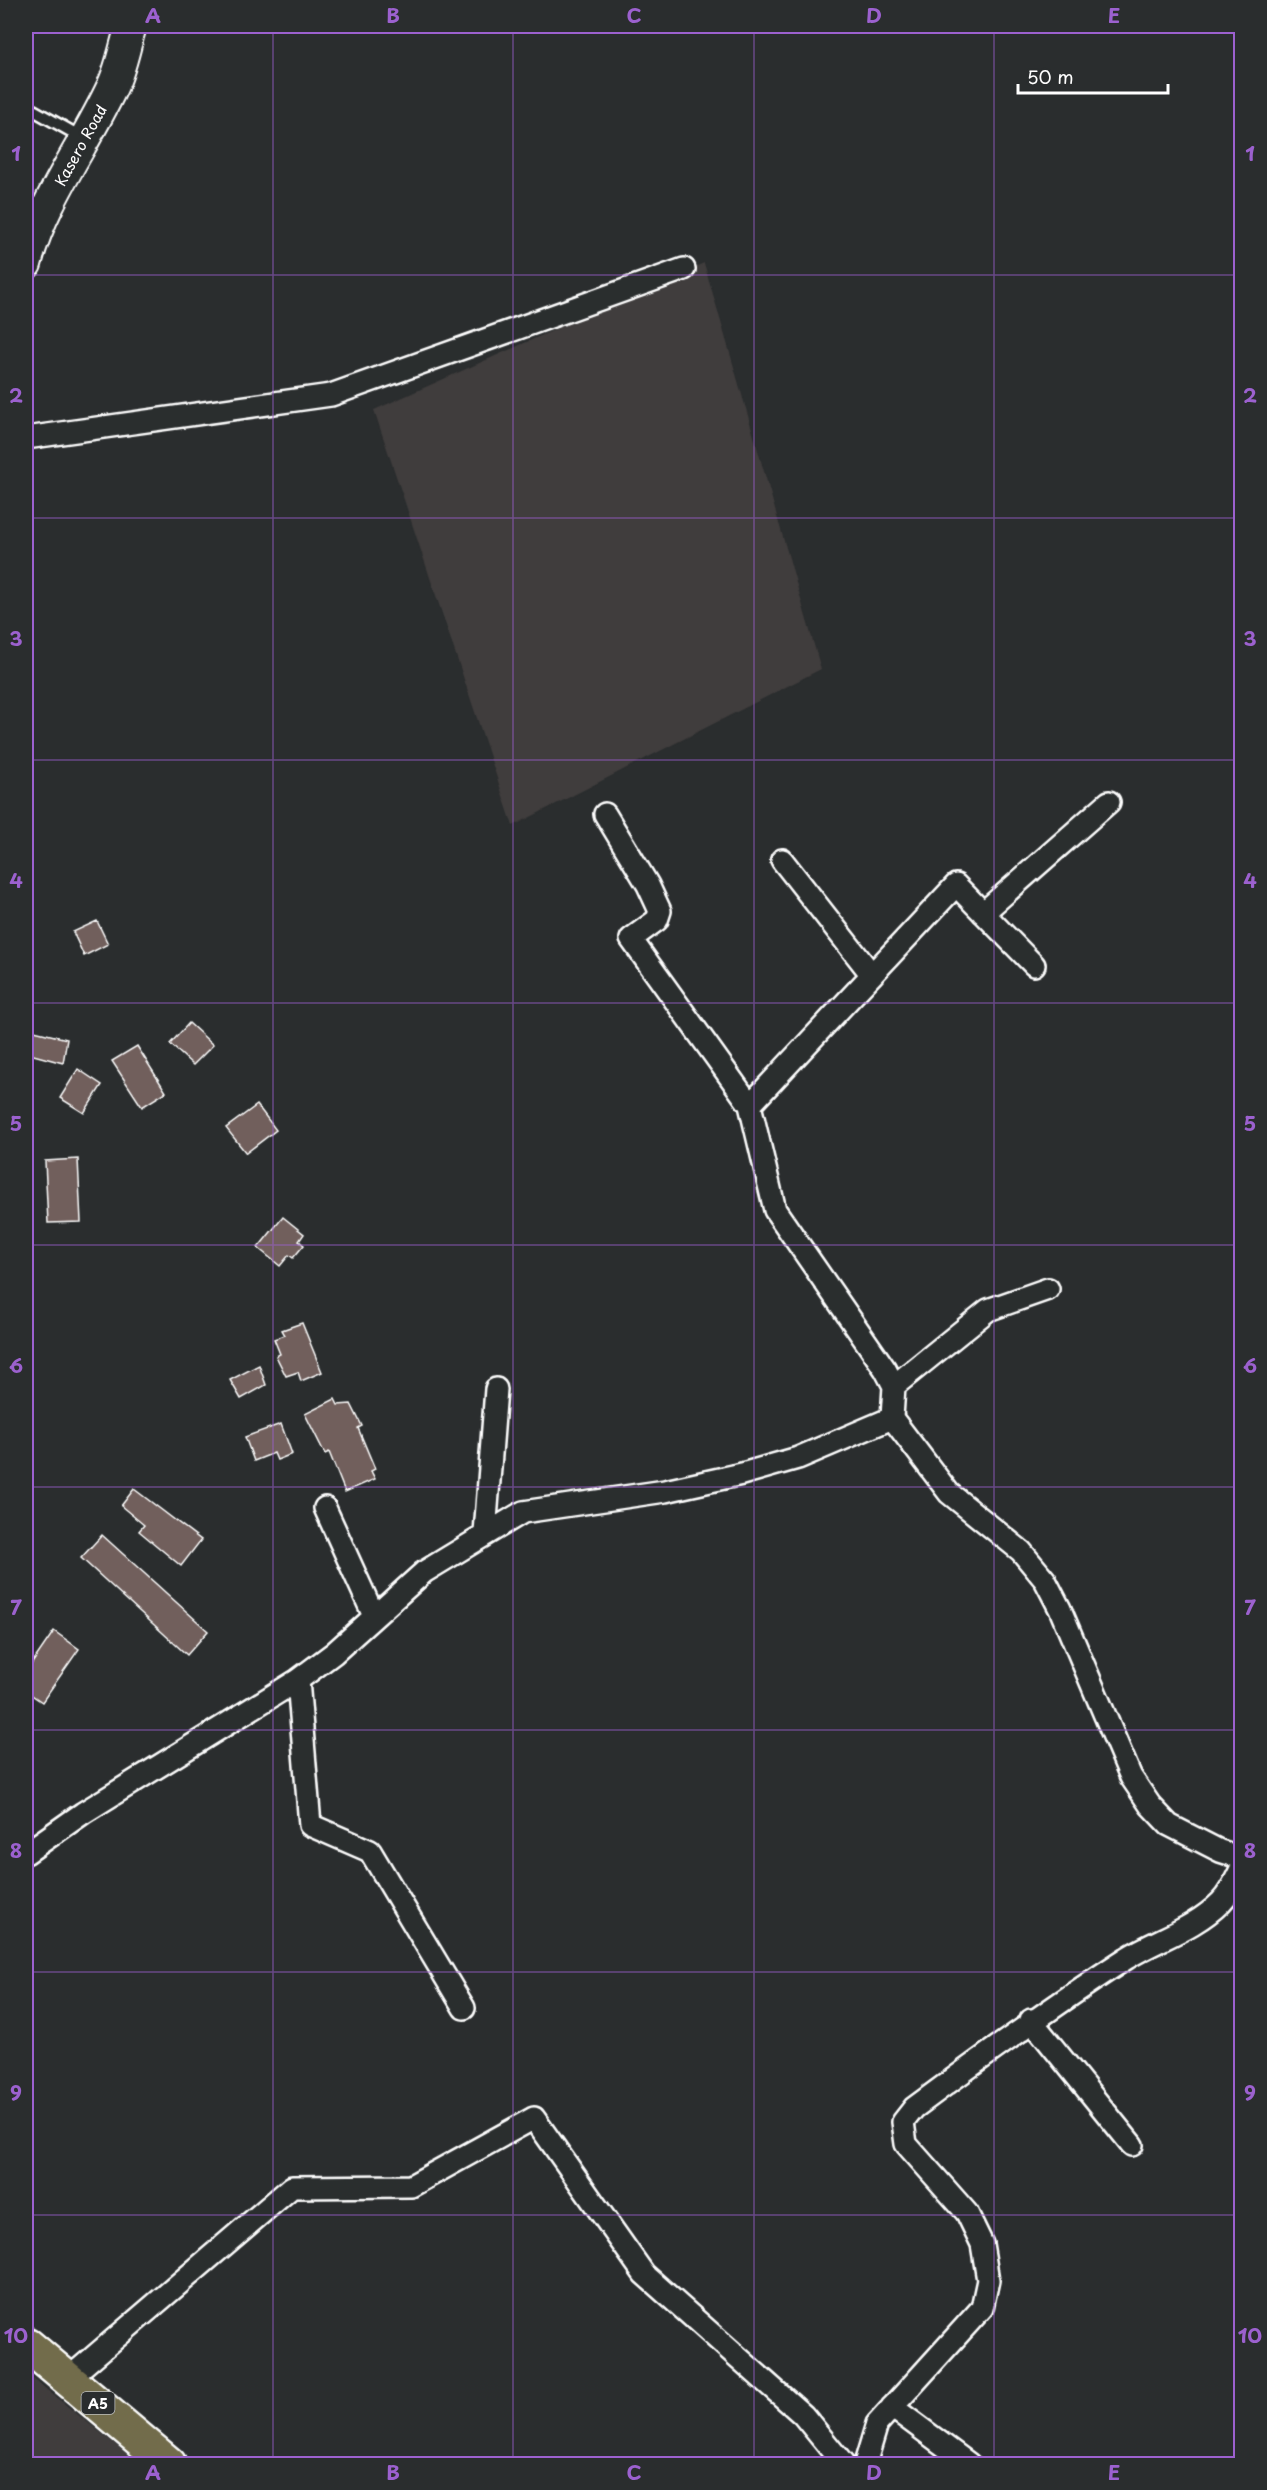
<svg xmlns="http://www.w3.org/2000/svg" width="1267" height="2490" viewBox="0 0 1267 2490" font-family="'Playpen Sans',sans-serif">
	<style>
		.built { fill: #3f3c3c }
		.building { fill: #715f5c; stroke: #fff; stroke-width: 1.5 }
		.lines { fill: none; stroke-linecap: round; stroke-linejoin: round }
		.lane-casing { stroke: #fff; stroke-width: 15 }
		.street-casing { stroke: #fff; stroke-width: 26 }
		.secondary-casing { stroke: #fff; stroke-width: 34 }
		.primary-casing { stroke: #fff; stroke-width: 38 }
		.lane { stroke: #2a2d2e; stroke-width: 10 }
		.street { stroke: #2a2d2e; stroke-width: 21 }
		.secondary { stroke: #2a2d2e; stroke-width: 30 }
		.primary { stroke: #726c4b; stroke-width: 33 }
		.grid { fill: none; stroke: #9c61cf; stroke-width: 1.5; stroke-opacity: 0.55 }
		.labels { text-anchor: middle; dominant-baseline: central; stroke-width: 5; stroke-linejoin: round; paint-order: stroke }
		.shield { fill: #2a2d2e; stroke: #bfc0c0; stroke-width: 1.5 }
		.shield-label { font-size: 14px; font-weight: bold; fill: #fff }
		.street-label { font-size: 15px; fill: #fff; stroke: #2a2d2e }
		.neatline { fill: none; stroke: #9c61cf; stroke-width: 2 }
		.grid-label { font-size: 20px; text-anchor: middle; font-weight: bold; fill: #9c61cf }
	</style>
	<rect width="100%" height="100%" fill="#2a2d2e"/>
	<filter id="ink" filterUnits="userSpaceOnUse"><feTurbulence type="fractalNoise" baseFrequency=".0167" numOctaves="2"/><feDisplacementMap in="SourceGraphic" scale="12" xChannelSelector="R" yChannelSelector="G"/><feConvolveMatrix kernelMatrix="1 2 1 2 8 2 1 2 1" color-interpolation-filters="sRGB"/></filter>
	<g filter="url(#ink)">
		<path class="built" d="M 704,263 L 821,669 L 513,826 L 374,410 Z
			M 26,2373 L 140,2464 L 26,2464 Z"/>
		<path class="building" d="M 97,921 L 108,944 L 84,956 L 73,932 Z
			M 189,1023 L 213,1045 L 193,1065 L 170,1044 Z
			M 26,1029 L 67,1039 L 63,1063 L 26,1053 Z
			M 137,1046 L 166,1092 L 142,1107 L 112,1061 Z
			M 78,1069 L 102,1085 L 84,1113 L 60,1098 Z
			M 257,1105 L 276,1130 L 246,1153 L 226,1128 Z
			M 78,1159 L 81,1222 L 48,1223 L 45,1161 Z
			M 283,1217 L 304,1234 L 299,1241 L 304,1245 L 293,1258 L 289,1255 L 280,1266 L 258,1248 Z
			M 302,1323 L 322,1372 L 301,1381 L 298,1372 L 286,1376 L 276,1356 L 280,1354 L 274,1339 L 285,1335 L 282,1330 Z
			M 259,1365 L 266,1385 L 241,1399 L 230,1380 Z
			M 335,1399 L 338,1405 L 351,1404 L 362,1426 L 358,1428 L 375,1469 L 371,1471 L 375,1479 L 345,1492 L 329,1452 L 325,1454 L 305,1414 Z
			M 281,1424 L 292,1454 L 277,1460 L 274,1453 L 254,1461 L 245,1437 Z
			M 134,1489 L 201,1540 L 181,1566 L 139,1531 L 144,1525 L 121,1506 Z
			M 102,1535 L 208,1631 L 187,1655 L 81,1558 Z
			M 54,1631 L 79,1649 L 42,1702 L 26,1691 L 26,1672 Z"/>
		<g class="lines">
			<g class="lane-casing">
				<path id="lane" d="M 26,106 L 83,138"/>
			</g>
			<g class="street-casing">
				<path id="street" d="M 26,438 L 331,395 L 684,269
					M 605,814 L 648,885 L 660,911 L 657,920 L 631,939 L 750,1105 L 775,1210 L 885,1369 L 894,1386 L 892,1418 L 949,1493 L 1021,1551 L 1045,1580 L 1060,1609 L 1131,1777 L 1150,1805 L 1169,1825 L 1220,1851 L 1242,1858
					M 782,860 L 872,975
					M 983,913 L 1109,802
					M 750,1105 L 956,885 L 1034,965
					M 894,1386 L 988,1310 L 1048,1289
					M 325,1508 L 374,1616
					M 485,1533 L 496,1389
					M 298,1680 L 310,1825 L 370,1851 L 464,2008
					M 26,1853 L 83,1813 L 298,1680 L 334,1653 L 424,1572 L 523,1512 L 665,1491 L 742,1474 L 798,1458 L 892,1418
					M 1031,2020 L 1132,2145
					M 69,2378 L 292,2187 L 411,2186 L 534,2118 L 644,2274 L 803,2415 L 843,2464
					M 892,2407 L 969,2464
					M 865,2464 L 877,2424 L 982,2308 L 988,2280 L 982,2244 L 967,2213 L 906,2144 L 903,2122 L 914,2108 C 984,2056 1054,2005 1127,1958 C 1158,1939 1194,1929 1221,1902 C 1231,1892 1236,1879 1242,1867"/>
			</g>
			<g class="secondary-casing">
				<path id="secondary" d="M 26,264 C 43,199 84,147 112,87 C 121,69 125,45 131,26"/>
			</g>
			<g class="primary-casing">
				<path id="primary" d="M 26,2344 L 169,2464"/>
			</g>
			<use href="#lane" class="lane"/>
			<use href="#street" class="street"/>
			<use href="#secondary" class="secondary"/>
			<use href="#primary" class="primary"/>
		</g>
	</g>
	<path class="grid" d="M 273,26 L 273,2464M 513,26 L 513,2464M 754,26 L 754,2464M 994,26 L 994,2464M 26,275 L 1242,275M 26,518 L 1242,518M 26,760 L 1242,760M 26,1003 L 1242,1003M 26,1245 L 1242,1245M 26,1487 L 1242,1487M 26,1730 L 1242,1730M 26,1972 L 1242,1972M 26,2215 L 1242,2215"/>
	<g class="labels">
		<rect class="shield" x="81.5" y="2392" width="33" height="22" rx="4.5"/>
		<g class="shield-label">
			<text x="98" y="2403">A5</text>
		</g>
		<g class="street-label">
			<text transform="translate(80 145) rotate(-61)">Kasero Road</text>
		</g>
	</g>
	<rect width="1267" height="2490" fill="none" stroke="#2a2d2e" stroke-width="66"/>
	<path d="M1018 84v9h150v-9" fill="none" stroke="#ffffff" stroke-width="3"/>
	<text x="1027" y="84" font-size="18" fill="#ffffff" stroke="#2a2d2e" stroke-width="4.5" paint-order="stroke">50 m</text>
	<rect x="33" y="33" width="1201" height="2424" class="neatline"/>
	<g class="grid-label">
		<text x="153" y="23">A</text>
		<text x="393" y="23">B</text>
		<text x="634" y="23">C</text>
		<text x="874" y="23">D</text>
		<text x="1114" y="23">E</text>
		<text x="16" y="161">1</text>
		<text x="1250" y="161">1</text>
		<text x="16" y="403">2</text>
		<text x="1250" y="403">2</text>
		<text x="16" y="646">3</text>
		<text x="1250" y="646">3</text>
		<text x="16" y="888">4</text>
		<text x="1250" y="888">4</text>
		<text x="16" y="1131">5</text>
		<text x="1250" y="1131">5</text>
		<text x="16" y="1373">6</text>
		<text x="1250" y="1373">6</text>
		<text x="16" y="1615">7</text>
		<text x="1250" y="1615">7</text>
		<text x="16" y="1858">8</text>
		<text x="1250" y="1858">8</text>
		<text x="16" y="2100">9</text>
		<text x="1250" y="2100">9</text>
		<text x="16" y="2343">10</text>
		<text x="1250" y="2343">10</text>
		<text x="153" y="2480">A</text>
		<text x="393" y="2480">B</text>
		<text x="634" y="2480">C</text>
		<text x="874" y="2480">D</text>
		<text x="1114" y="2480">E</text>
	</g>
</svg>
